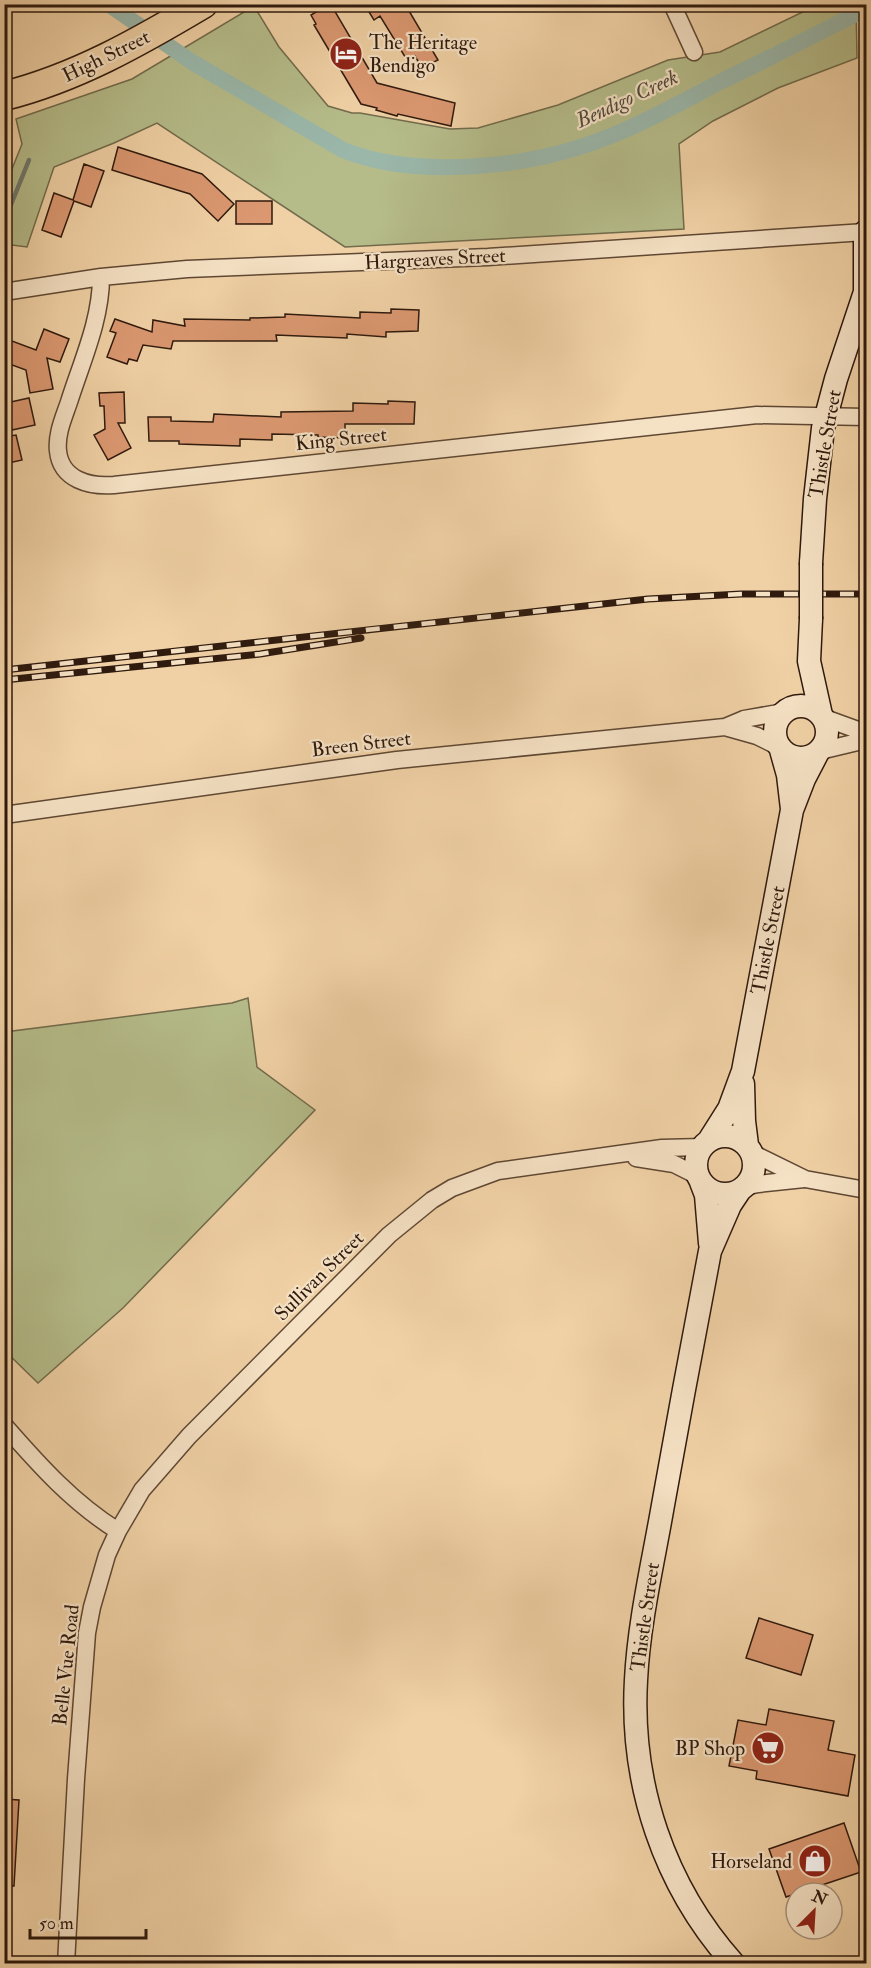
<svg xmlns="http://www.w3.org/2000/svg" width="871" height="1968" viewBox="0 0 871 1968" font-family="'IM FELL Double Pica',serif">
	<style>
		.green { fill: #b5bc8a; stroke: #726b4c; stroke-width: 1.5 }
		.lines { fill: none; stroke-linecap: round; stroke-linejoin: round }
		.stream { stroke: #6f786c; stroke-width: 4.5 }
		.canal { stroke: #9ab7aa; stroke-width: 16 }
		.building { fill: #db9871; stroke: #2f1a0e; stroke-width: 1.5 }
		.street-casing { stroke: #5f4834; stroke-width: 19 }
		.secondary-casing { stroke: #2f1a0e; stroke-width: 25 }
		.highway-casing { stroke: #2f1a0e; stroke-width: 31 }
		.street { stroke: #f5e1c4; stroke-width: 16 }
		.secondary { stroke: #f5e1c4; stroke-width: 22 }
		.highway { stroke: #f0d1a5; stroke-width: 28 }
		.rail-casing { stroke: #2f1a0e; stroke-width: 7 }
		.rail { stroke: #f5e1c4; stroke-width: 4.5; stroke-dasharray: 14; stroke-linecap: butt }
		.secondary-bridge-casing { stroke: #2f1a0e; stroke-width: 25; stroke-linecap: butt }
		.secondary-bridge { stroke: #f5e1c4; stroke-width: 22 }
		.labels { text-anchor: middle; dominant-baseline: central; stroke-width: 4.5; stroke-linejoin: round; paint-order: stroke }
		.poi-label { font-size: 20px; fill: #2f1a0e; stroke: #f5e1c4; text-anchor: end }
		.street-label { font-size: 20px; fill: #2f1a0e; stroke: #f5e1c4 }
		.water-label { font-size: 21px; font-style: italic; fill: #4f493d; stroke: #f5e1c4 }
	</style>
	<rect width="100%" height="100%" fill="#f0d1a5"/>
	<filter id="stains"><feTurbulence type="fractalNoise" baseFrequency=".00333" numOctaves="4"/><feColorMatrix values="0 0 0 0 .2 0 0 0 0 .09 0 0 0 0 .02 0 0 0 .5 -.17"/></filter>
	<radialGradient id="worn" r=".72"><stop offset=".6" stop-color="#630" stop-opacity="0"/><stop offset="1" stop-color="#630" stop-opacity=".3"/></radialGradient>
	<path class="green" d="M 817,5 L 856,5 L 857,58 L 778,88 L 713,121 L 679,144 L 684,229 L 345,247 L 157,123 L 114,143 L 54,167 L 27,247 L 12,245 L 5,251 L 4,189 L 22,144 L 16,119 L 132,79 L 254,6 L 279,47 L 328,106 L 352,113 L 360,113 L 450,129 L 478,128 L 558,105 L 668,60 L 720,52 Z
		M 248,998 L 257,1067 L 315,1110 L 123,1308 L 38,1383 L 5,1351 L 5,1032 L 232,1003 Z"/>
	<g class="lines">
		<path class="stream" d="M 4,222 L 29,160"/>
		<path class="canal" d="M 108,4 L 192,62 L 343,150 C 378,164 417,168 455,167 C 511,166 566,155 618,133 C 654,118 689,98 724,80 C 772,57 819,33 866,9"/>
	</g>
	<path class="building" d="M 364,4 L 405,4 L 438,60 L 422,68 L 415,56 L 407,60 L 380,16 L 374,20 Z
		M 326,6 L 329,11 L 333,8 L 377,83 L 455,103 L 451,126 L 398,114 L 397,116 L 376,110 L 377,108 L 361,104 L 314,25 L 316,24 L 311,15 Z
		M 118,147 L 202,174 L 234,204 L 218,221 L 190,194 L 112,170 Z
		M 84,164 L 104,171 L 91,207 L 74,201 L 61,237 L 42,230 L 54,193 L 73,200 Z
		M 236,201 L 272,201 L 272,224 L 236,224 Z
		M 391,309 L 419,310 L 418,331 L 386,332 L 386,337 L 347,334 L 347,338 L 276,335 L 277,341 L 173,341 L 171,349 L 143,345 L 137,361 L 129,359 L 127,364 L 107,357 L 116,333 L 110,331 L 115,319 L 152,332 L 153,320 L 185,326 L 184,319 L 250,320 L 250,318 L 285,317 L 285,314 L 360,318 L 360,312 L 391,313 Z
		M 44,329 L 69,339 L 60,362 L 47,358 L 53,389 L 30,393 L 26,370 L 4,362 L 4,338 L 36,350 Z
		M 124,392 L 125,423 L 118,423 L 131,448 L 108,460 L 94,435 L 105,429 L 104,406 L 100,406 L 99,393 Z
		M 29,398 L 35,425 L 12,430 L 6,403 Z
		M 388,401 L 415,402 L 414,424 L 345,424 L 345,438 L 318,437 L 318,435 L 272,434 L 272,440 L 240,439 L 240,446 L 179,444 L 179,441 L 149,441 L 148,417 L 171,417 L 171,421 L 213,422 L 214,414 L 281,417 L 281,412 L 353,411 L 353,403 L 388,404 Z
		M 16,435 L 22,460 L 4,464 L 4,437 Z
		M 759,1618 L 813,1635 L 801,1675 L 746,1658 Z
		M 769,1709 L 834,1721 L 828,1750 L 855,1755 L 848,1796 L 756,1779 L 757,1771 L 729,1766 L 738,1720 L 766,1725 Z
		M 4,1799 L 19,1800 L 14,1886 L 4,1886 Z
		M 844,1823 L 861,1872 L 786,1897 L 769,1849 Z"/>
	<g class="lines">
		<g class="street-casing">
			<path id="street" d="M 672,4 L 694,52
				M 101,277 C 101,320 82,361 69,402 C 64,417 56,434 58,451 C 61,480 90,487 114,485 L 757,415 L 866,417
				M 4,292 L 101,277 L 187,269 L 488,257 L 865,232
				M 822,717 L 866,733
				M 725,727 L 757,736 L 779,747
				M 820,751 L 866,740
				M 4,815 L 397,760 L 725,727 L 744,719 L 784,712
				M 752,1153 L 805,1179 L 866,1190
				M 636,1158 L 674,1164 L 698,1176
				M 744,1187 L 758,1184 L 804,1179
				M 4,1425 C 39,1465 73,1503 118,1531
				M 66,1964 L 76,1779 L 87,1633 L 92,1607 L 107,1555 L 118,1531 L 142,1490 L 189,1436 L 389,1235 L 432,1200 L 452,1188 L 498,1171 L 662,1148 L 702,1147"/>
		</g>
		<g class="secondary-casing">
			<path id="secondary" d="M 811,563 L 815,499 L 823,428 L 836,379 L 865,292 L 865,232 L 866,232
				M 811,619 L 809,661 L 821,715
				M775 732a26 26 0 1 1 52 0a26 26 0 1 1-52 0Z
				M 781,750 L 788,775 L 792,809
				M 743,1084 L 744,1121 L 747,1145
				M696 1165a29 29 0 1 1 58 0a29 29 0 1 1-58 0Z
				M 710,1139 L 729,1109 L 743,1071 L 792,810 L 804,779 L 818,752
				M 701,1182 L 706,1195 L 710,1243
				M 734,1964 C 664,1886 630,1784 636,1680 C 639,1621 653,1563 663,1505 C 678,1420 694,1336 710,1251 L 730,1205 L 740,1190"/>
		</g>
		<g class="highway-casing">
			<path id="highway" d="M 4,96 C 76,78 139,42 203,4"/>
		</g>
		<use href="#street" class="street"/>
		<use href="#secondary" class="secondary"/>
		<use href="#highway" class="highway"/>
		<g class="rail-casing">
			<path id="rail" d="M 4,670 L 648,599 L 741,594 L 866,594
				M 4,680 L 260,654 L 361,638"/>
		</g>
		<use href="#rail" class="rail"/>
		<g class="secondary-bridge-casing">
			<path id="secondary-bridge" d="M 811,563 L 811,619"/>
		</g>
		<use href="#secondary-bridge" class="secondary-bridge"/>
	</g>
	<defs>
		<g id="hotel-disc" transform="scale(1.725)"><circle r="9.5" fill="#8f2418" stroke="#f5e1c4"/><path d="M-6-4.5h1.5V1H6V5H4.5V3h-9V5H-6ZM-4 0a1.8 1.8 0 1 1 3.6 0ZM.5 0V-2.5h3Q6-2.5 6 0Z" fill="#fff"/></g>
		<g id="supermarket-disc" transform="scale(1.725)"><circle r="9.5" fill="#8f2418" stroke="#f5e1c4"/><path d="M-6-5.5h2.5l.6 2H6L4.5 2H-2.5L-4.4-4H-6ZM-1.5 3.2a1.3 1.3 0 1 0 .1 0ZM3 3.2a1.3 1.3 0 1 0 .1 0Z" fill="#fff"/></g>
		<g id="shop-disc" transform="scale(1.725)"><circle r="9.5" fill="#8f2418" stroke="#f5e1c4"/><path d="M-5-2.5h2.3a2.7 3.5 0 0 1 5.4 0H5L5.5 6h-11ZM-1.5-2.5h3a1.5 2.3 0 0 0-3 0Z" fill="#fff"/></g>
	</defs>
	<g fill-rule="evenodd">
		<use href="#hotel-disc" x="346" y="54"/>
		<use href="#supermarket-disc" x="768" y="1748"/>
		<use href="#shop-disc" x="815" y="1861"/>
	</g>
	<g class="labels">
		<g class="poi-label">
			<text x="369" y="42" text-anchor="start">The Heritage<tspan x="369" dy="23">Bendigo</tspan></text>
			<text x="745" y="1748">BP Shop</text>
			<text x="792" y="1861">Horseland</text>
		</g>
		<g class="street-label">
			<text transform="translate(106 56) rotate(-26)">High Street</text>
			<text transform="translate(435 259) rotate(-3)">Hargreaves Street</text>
			<text transform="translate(341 439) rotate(-6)">King Street</text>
			<text transform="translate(825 444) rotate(-80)">Thistle Street</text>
			<text transform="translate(361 744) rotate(-7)">Breen Street</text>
			<text transform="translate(768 940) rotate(-79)">Thistle Street</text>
			<text transform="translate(319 1276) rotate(-45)">Sullivan Street</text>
			<text transform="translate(645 1617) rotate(-82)">Thistle Street</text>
			<text transform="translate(66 1665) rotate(-84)">Belle Vue Road</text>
		</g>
		<g class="water-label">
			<text transform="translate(627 99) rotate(-25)">Bendigo Creek</text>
		</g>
	</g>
	<rect width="871" height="1968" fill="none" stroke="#f0d1a5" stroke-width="24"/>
	<rect x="6" y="6" width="859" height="1956" fill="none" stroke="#2f1a0e" stroke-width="3"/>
	<rect x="12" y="12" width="847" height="1944" fill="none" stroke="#2f1a0e" stroke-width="1.5"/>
	<g transform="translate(814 1911) rotate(24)"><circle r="28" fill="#f5e1c4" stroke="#a6917b" stroke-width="1.5"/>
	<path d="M0-4.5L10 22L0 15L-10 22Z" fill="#8f2418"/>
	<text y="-9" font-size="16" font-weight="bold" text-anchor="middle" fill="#2f1a0e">N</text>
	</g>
	<path d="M30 1929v9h116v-9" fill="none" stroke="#2f1a0e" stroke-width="3"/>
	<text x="39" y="1929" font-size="18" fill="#2f1a0e" stroke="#f5e1c4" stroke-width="4.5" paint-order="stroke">50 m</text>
	<rect width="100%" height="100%" filter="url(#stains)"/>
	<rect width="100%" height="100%" fill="url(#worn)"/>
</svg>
